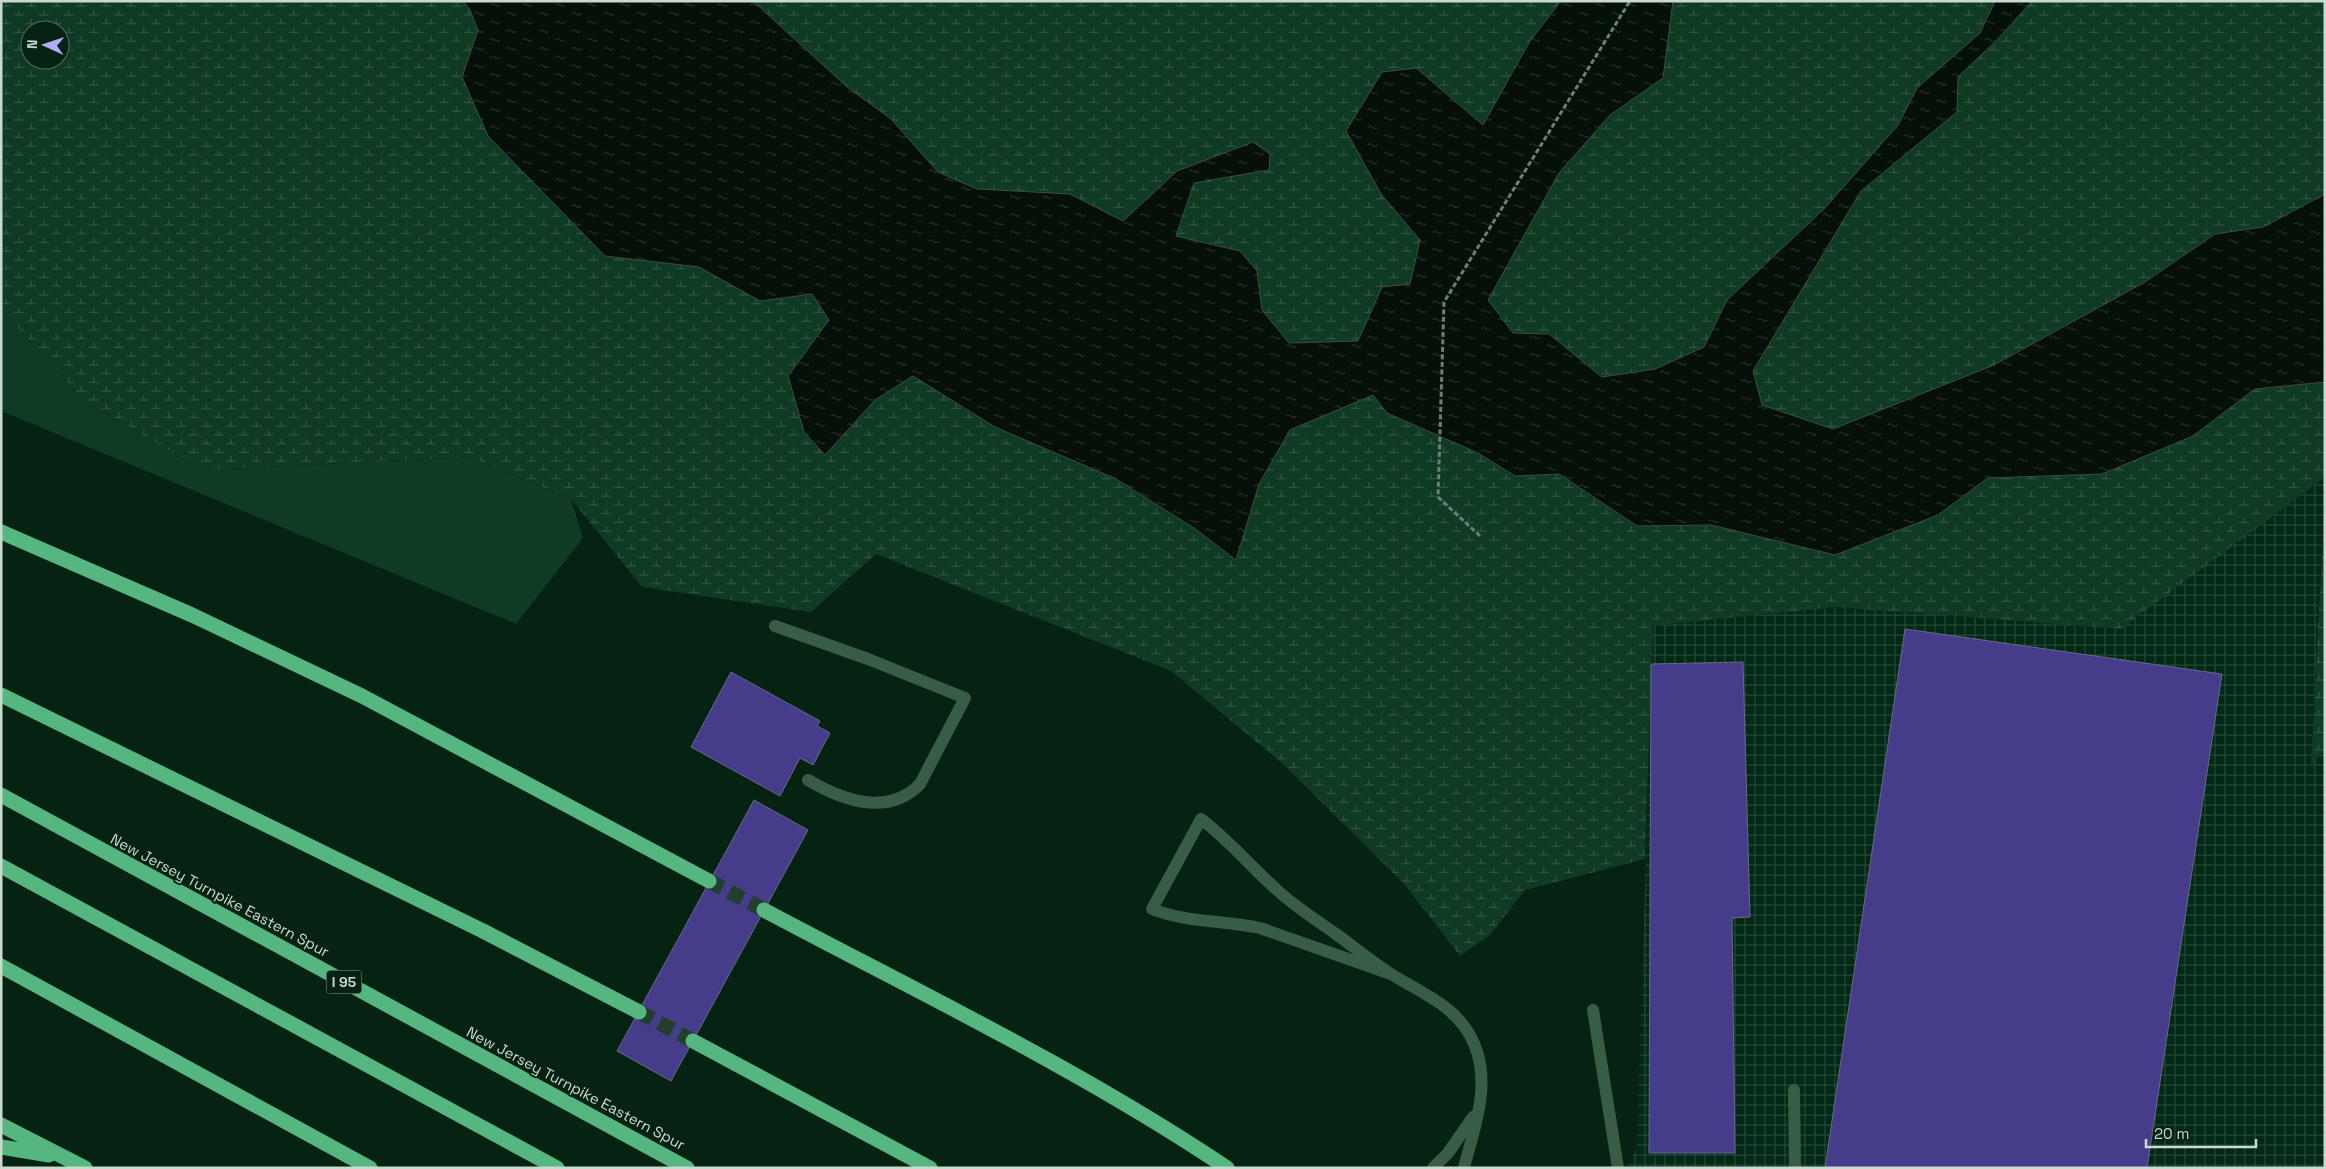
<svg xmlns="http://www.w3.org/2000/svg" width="2326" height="1169" viewBox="0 0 2326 1169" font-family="'Space Grotesk',sans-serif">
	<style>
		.industrial { fill: url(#industrial-grid) }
		.green { fill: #0f3a23 }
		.wetland { fill: url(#wetland-marsh); fill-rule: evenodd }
		.water { fill: url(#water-ripples); stroke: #3f4d43 }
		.building { fill: #463d8a; stroke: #696886 }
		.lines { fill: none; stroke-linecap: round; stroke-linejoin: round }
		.highway-tunnel { stroke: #223e2e; stroke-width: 15; stroke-dasharray: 15 8; stroke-linecap: butt }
		.path { stroke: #698072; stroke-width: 3; stroke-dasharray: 5 2.5; stroke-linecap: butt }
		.minor { stroke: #385c46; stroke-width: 12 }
		.highway { stroke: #55b67f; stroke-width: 15 }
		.labels { text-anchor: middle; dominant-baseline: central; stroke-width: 4; stroke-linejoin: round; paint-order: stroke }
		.shield { fill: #052212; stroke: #8ea396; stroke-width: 1 }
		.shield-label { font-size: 14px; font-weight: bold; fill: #c9dace }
		.street-label { font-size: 15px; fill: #c9dace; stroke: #052212 }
	</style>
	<defs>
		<pattern id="industrial-grid" width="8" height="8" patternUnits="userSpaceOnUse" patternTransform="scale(1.25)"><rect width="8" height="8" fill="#022915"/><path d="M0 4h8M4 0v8" fill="none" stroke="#264736"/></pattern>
		<pattern id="wetland-marsh" width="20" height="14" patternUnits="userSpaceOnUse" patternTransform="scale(1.25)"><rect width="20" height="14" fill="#0f3a23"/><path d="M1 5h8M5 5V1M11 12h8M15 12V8" fill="none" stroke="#315642"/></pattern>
		<pattern id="water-ripples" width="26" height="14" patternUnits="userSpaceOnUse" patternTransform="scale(1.25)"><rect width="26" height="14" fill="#041008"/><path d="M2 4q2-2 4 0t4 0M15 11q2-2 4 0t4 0" fill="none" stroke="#27322b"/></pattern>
	</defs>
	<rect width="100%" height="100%" fill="#052212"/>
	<path class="industrial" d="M 2325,477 L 2311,764 L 2325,749 L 2325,1168 L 1626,1168 L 1637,1148 L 1653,626 L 1836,607 L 2120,629 Z"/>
	<path class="green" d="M 1,310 L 84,400 L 202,470 L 471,457 L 571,499 L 583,538 L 516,624 L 1,411 Z"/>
	<path class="wetland" d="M 1,1 L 463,1 L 470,10 L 478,30 L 462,77 L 488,136 L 605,256 L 699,267 L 761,301 L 812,294 L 829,320 L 788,376 L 824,454 L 875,400 L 913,376 L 995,427 L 1116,479 L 1194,528 L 1236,560 L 1259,484 L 1290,430 L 1373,394 L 1387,413 L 1478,453 L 1515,476 L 1559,474 L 1637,526 L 1711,525 L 1835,555 L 1938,515 L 1988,478 L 2102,474 L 2193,436 L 2255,389 L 2325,382 L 2325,477 L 2121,629 L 1836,607 L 1653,626 L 1645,859 L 1525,890 L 1490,935 L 1460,956 L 1404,884 L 1282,763 L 1171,671 L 876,554 L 811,612 L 642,587 L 571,499 L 471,457 L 202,470 L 84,400 L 1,310 ZM 30,30 L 60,30 L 60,60 L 30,60 Z
		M 753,1 L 1561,1 L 1530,41 L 1483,125 L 1416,68 L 1381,194 L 1420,240 L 1410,285 L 1382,287 L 1358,342 L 1289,343 L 1262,310 L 1257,271 L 1240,251 L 1175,236 L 1193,183 L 1269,170 L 1270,154 L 1253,142 L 1177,171 L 1123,221 L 1070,194 L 977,189 L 937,172 L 891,119 L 846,86 Z
		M 1673,1 L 1995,1 L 1980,33 L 1917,88 L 1898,125 L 1825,208 L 1727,300 L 1704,347 L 1655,369 L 1602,377 L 1549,334 L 1513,333 L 1488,300 L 1559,173 L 1610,115 L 1663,78 Z
		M 2032,1 L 2325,1 L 2325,194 L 2263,227 L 2215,234 L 2145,282 L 1994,365 L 1833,429 L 1762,406 L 1753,371 L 1861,191 L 1956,112 L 1958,77 L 1999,38 Z
		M 2325,494 L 2325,749 L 2311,765 Z"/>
	<path class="water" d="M 463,1 L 753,1 L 846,86 L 891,119 L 938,172 L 977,189 L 1070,194 L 1123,221 L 1177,171 L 1253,142 L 1270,154 L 1269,170 L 1194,183 L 1176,236 L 1240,251 L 1257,271 L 1262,310 L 1289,343 L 1358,341 L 1382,287 L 1410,284 L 1420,240 L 1381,194 L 1346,131 L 1382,72 L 1416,68 L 1483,125 L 1530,41 L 1561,1 L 1673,1 L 1663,78 L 1610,115 L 1559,173 L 1488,300 L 1513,333 L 1549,334 L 1602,377 L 1655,369 L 1704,347 L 1727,300 L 1825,208 L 1898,125 L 1917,88 L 1980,33 L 1995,1 L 2032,1 L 1999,38 L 1958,77 L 1957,112 L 1861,191 L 1753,371 L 1762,405 L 1833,429 L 1994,365 L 2145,282 L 2215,234 L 2263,227 L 2325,194 L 2325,382 L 2255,389 L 2193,436 L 2102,474 L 1988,478 L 1938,515 L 1835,555 L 1711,525 L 1637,526 L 1559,474 L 1515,476 L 1478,453 L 1387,413 L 1373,395 L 1290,430 L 1259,484 L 1236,560 L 1194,528 L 1116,479 L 995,427 L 913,376 L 875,400 L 825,455 L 804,432 L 788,376 L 829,320 L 812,294 L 760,301 L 699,267 L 605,256 L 488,136 L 462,77 L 478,30 L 470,10 Z"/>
	<path class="building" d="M 1905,629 L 2222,674 L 2147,1168 L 1825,1168 Z
		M 1743,662 L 1750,917 L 1732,918 L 1735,1153 L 1649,1153 L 1651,664 Z
		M 731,672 L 820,721 L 817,726 L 830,733 L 813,765 L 800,758 L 780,796 L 691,747 Z
		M 754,800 L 808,830 L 671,1081 L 617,1051 Z"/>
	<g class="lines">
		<path class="highway-tunnel" d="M 709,881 L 764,910
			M 639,1012 L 693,1041"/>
		<path class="path" d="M 1480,536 L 1438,497 L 1444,302 L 1630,1"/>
		<path class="minor" d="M 775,626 L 868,659 L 965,698 L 920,784 C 888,817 842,800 808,780
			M 1391,974 L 1260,928 C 1223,920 1187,923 1152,909 L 1201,819 C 1229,840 1250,866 1276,889 C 1294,906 1315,919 1336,934 C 1354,947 1372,962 1391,974 C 1423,994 1460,1007 1475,1046 C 1491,1086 1474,1128 1464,1168
			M 1593,1010 L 1618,1168
			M 1794,1090 L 1795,1168
			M 1433,1168 L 1448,1153 L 1473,1117"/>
		<path class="highway" d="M 1,532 L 192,615 L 362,696 L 709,881
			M 1,695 L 483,931 L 639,1012
			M 1,795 L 687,1168
			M 1,866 L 557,1168
			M 764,910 C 920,993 1081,1070 1227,1168
			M 1,966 L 370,1168
			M 693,1041 L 930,1168
			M 1,1125 L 85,1168
			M 1,1147 L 49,1155"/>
	</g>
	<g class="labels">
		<rect class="shield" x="326.5" y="970.5" width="35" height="23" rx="4"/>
		<g class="shield-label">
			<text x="344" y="982">I 95</text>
		</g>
		<g class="street-label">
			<text transform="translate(220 895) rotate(28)">New Jersey Turnpike Eastern Spur</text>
			<text transform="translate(576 1088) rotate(28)">New Jersey Turnpike Eastern Spur</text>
		</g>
	</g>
	<rect width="2326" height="1169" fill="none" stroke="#c9dace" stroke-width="5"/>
	<g transform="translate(45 45) rotate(273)"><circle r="24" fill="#052212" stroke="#536c5d"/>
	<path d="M0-4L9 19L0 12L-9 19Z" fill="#b0aefa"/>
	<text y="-8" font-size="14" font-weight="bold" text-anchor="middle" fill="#c9dace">N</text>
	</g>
	<path d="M2146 1139v8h110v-8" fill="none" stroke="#c9dace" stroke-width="2.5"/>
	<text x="2154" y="1139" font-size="15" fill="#c9dace" stroke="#052212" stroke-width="4" paint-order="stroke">20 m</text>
</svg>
